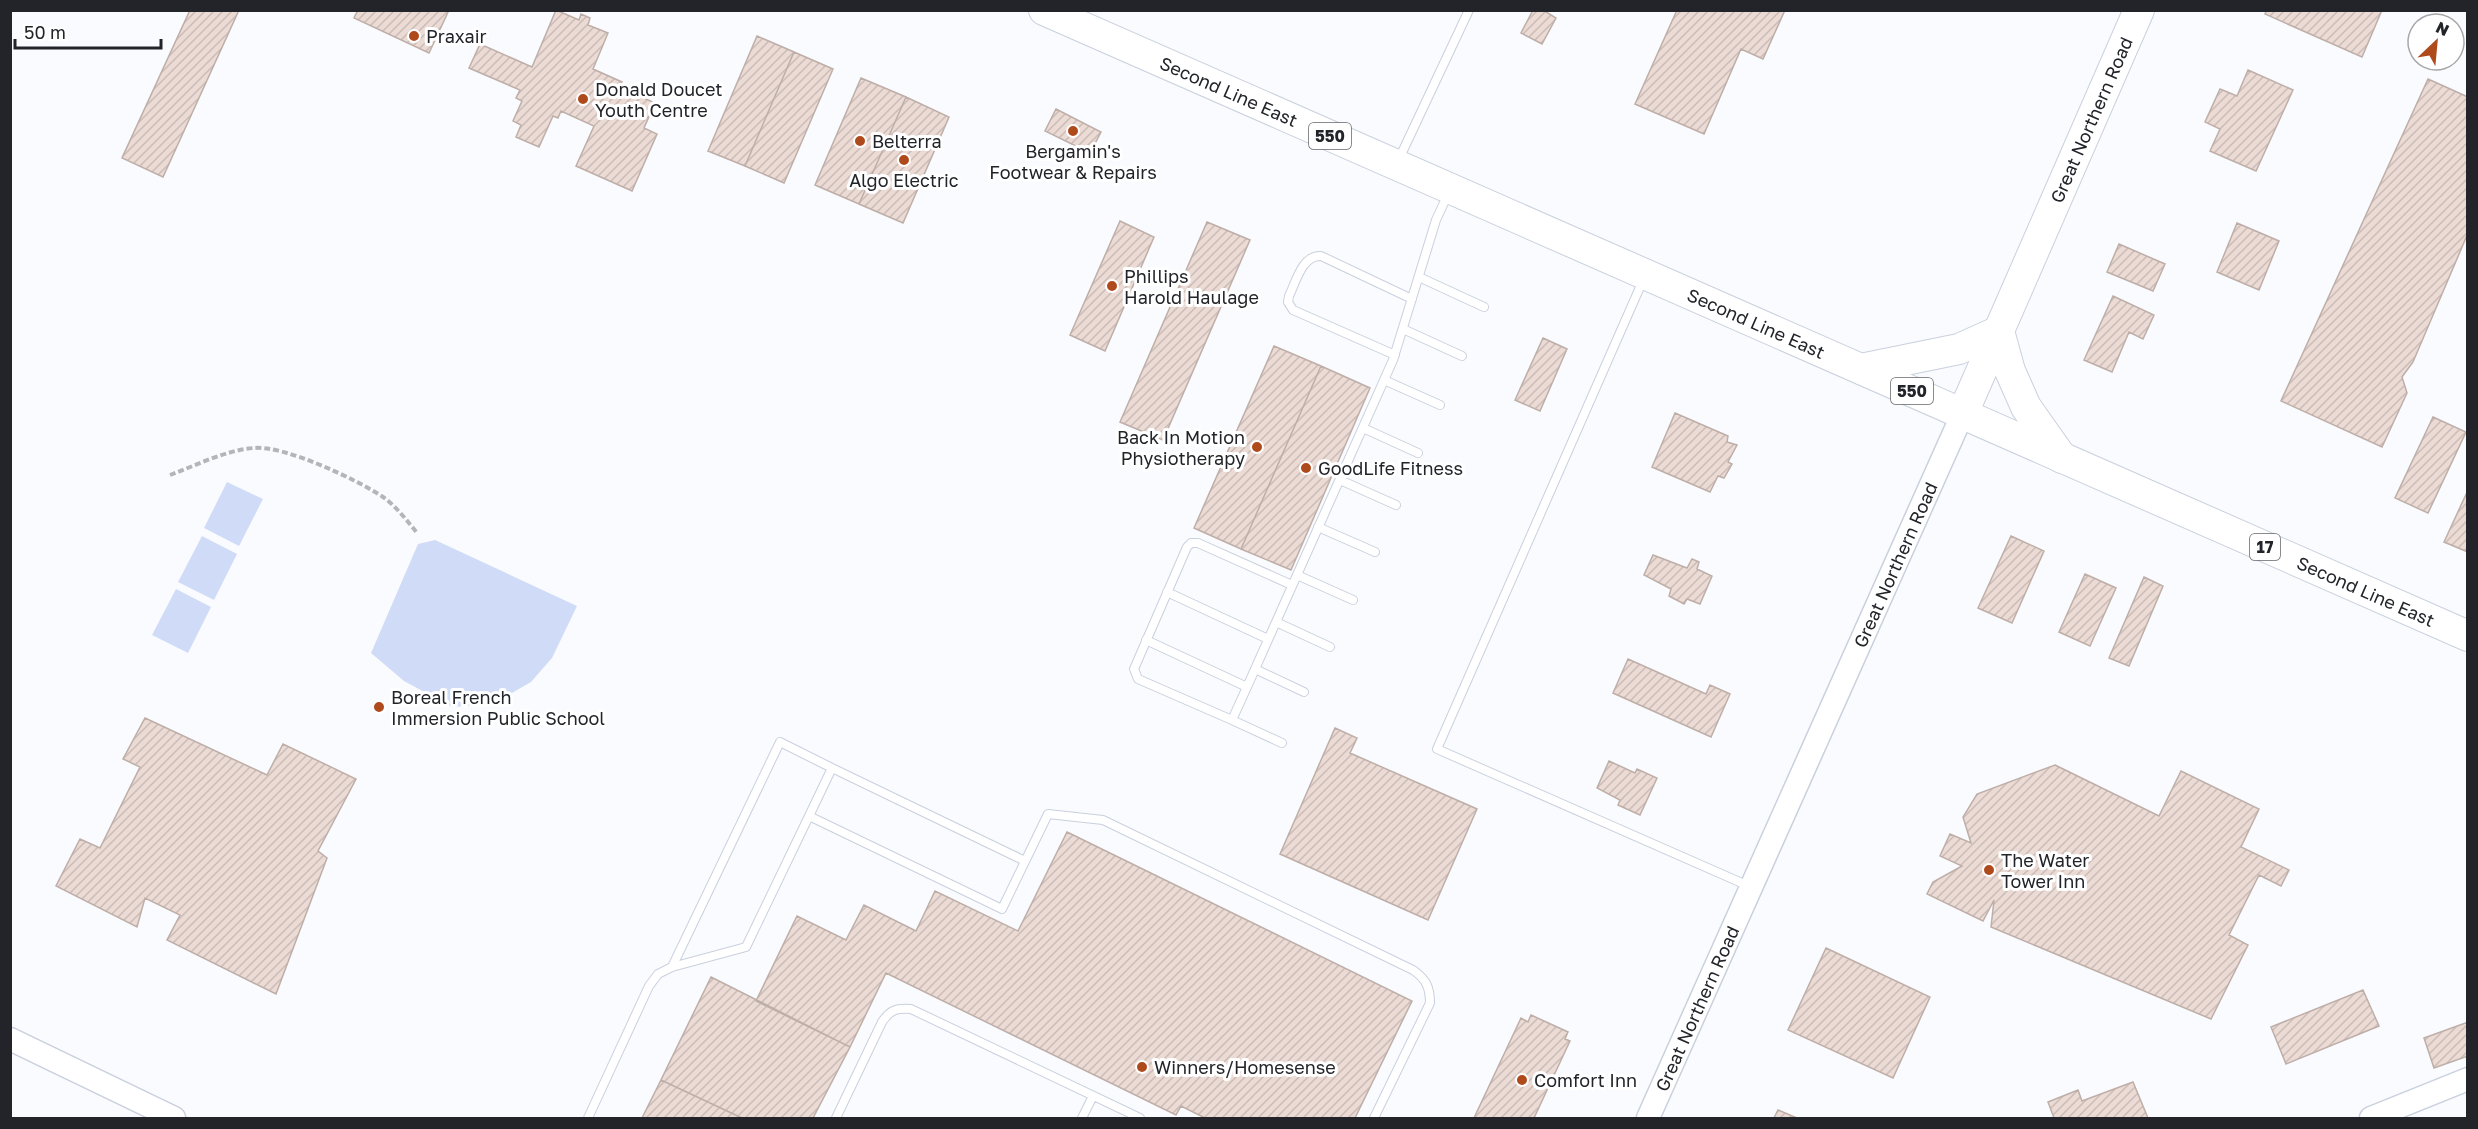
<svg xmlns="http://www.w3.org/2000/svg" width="2478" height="1129" viewBox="0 0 2478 1129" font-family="'Golos Text',sans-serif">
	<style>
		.park { fill: #d0dcf7 }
		.building { fill: url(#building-hatch); stroke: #beaea8; stroke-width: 1.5 }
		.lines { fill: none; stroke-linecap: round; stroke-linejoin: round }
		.lane-casing { stroke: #c9d0de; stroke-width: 10 }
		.secondary-casing { stroke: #c9d0de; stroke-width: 25 }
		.highway-casing { stroke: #c9d0de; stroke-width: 32 }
		.path { stroke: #b4b5b9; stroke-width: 4; stroke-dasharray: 6 3; stroke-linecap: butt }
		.lane { stroke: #fff; stroke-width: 8 }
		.secondary { stroke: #fff; stroke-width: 22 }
		.highway { stroke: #fff; stroke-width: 30 }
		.poi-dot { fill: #af4a1c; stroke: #fff; stroke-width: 2 }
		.labels { text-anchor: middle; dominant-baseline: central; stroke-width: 6; stroke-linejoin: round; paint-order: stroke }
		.shield { fill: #fff; stroke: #646669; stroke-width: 1.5 }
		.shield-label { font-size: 16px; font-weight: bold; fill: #222429 }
		.poi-label { font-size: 18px; fill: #222429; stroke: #fff; text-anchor: start }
		.street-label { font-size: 18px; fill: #222429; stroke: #fff }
	</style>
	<defs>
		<pattern id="building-hatch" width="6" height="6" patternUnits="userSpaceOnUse" patternTransform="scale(1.5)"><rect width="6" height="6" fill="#ecdbd5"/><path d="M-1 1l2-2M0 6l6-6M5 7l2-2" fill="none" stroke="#cabcb7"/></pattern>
	</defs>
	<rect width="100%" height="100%" fill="#fafbfe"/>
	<path class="park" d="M 227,482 L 263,499 L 239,546 L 204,528 Z
		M 202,536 L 237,554 L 214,600 L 178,582 Z
		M 435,540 L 577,606 L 552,658 L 531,682 L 493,704 L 452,707 L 404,681 L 371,653 L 418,544 Z
		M 176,589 L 211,607 L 188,653 L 152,635 Z"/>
	<path class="building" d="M 190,10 L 239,10 L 163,177 L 122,158 Z
		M 358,10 L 449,10 L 429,53 L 354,18 Z
		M 556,10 L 579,20 L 581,14 L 590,18 L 588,25 L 608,33 L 593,69 L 622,82 L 620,87 L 655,103 L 644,128 L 657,134 L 632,191 L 576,166 L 594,126 L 561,111 L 558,118 L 553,116 L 539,147 L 516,137 L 521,125 L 513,121 L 522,101 L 516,98 L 520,90 L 469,68 L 480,44 L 532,67 Z
		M 1533,10 L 1543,10 L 1556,18 L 1542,44 L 1521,33 Z
		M 1677,10 L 1785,10 L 1763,59 L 1741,49 L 1704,134 L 1635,104 Z
		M 2267,10 L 2382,10 L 2362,57 L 2265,14 Z
		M 757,36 L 794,52 L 745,166 L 708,151 Z
		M 794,52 L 833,69 L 784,183 L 745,166 Z
		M 2248,70 L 2293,90 L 2256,171 L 2210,151 L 2220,129 L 2205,122 L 2220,89 L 2237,96 Z
		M 861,78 L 906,97 L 859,204 L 815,185 Z
		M 2428,79 L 2468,97 L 2468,233 L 2413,362 L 2402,377 L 2407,393 L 2382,447 L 2281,401 Z
		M 906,97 L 949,117 L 903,223 L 859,204 Z
		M 1056,109 L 1101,132 L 1090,153 L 1045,131 Z
		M 1120,221 L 1154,237 L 1105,351 L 1070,335 Z
		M 1207,222 L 1250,240 L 1163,440 L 1120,422 Z
		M 2237,223 L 2279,241 L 2259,290 L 2217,272 Z
		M 2119,244 L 2165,264 L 2153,291 L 2107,272 Z
		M 2113,296 L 2154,315 L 2143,339 L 2129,332 L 2112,372 L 2084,360 Z
		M 1543,338 L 1567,349 L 1540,411 L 1515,400 Z
		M 1274,346 L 1321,366 L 1241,549 L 1194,528 Z
		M 1321,366 L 1370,388 L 1291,570 L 1241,549 Z
		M 1675,413 L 1728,436 L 1727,442 L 1737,445 L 1728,462 L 1732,464 L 1724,478 L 1718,476 L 1710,492 L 1652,467 Z
		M 2433,417 L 2466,432 L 2428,513 L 2395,498 Z
		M 2468,490 L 2468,552 L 2444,542 Z
		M 2011,536 L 2044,551 L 2012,623 L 1978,608 Z
		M 1653,555 L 1687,568 L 1692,559 L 1699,562 L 1697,569 L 1712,576 L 1700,604 L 1687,599 L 1684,604 L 1669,596 L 1671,589 L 1644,575 Z
		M 2085,574 L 2116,588 L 2090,646 L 2059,632 Z
		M 2144,577 L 2163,586 L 2129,666 L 2109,658 Z
		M 1628,659 L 1706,694 L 1710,685 L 1730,694 L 1711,737 L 1613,693 Z
		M 145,718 L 267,775 L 283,744 L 356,779 L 318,851 L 327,858 L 276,994 L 167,940 L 180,915 L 145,898 L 137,927 L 56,886 L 80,839 L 100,848 L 140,767 L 123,759 Z
		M 1335,728 L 1357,738 L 1350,753 L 1477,809 L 1428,920 L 1280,854 Z
		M 1609,761 L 1635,773 L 1637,769 L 1657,778 L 1640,815 L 1618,805 L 1620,800 L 1597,788 Z
		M 2055,765 L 2159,816 L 2181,771 L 2259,809 L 2241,847 L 2289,870 L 2281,886 L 2259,875 L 2229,935 L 2248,945 L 2211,1019 L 1991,927 L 1994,900 L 1983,921 L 1927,894 L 1933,882 L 1962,866 L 1940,856 L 1950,834 L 1971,843 L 1963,817 L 1977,794 Z
		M 1067,832 L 1412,1001 L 1355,1118 L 1205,1118 L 1181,1106 L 1176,1115 L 886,973 L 850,1047 L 756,1001 L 797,916 L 846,940 L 864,905 L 916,931 L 935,891 L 1018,931 Z
		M 1826,948 L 1930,997 L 1893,1078 L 1788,1030 Z
		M 711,977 L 850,1047 L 813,1118 L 742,1118 L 661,1080 Z
		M 2363,990 L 2379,1026 L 2286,1064 L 2271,1027 Z
		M 1531,1015 L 1568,1032 L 1565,1039 L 1570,1041 L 1534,1118 L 1474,1118 L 1521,1018 L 1528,1022 Z
		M 2468,1022 L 2468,1056 L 2434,1068 L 2424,1038 Z
		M 661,1080 L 742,1118 L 642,1118 Z
		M 2133,1082 L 2148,1118 L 2054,1118 L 2048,1102 L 2078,1090 L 2082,1101 Z
		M 1778,1110 L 1797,1118 L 1774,1118 Z"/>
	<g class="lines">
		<g class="lane-casing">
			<path id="lane" d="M 1399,159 L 1469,10
				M 1419,277 L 1484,307
				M 1644,278 L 1437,749 L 1751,887
				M 1403,329 L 1462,356
				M 1395,355 L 1293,310 L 1288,302 L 1289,296 C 1296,282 1302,255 1321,256 L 1412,299
				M 1384,380 L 1440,405
				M 1363,428 L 1418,453
				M 1340,480 L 1396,505
				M 1318,527 L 1375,552
				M 1297,575 L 1353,600
				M 1292,585 L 1198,543 L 1191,543 L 1187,547 L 1134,669 L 1138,679 L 1232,720 L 1247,687 L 1393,360 L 1436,220 L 1449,192
				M 1167,592 L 1268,639
				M 1276,622 L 1330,647
				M 1146,640 L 1247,687
				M 1255,669 L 1304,692
				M 1232,720 L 1282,743
				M 809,816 L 832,768 L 1025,861
				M 672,967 L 780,742 L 832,768
				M 588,1118 L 649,986 L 658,974 L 672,967 L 746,947 L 809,816 L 1002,909 L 1048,814 L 1103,820 L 1413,970 C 1426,979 1430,987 1430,1003 L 1374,1118
				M 836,1118 L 882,1022 C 890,1010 896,1008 911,1009 L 1140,1118
				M 1082,1118 L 1093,1096"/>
		</g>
		<g class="secondary-casing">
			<g id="secondary">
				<path d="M 10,1039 L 174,1118"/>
				<path id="s1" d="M 1648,1118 L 1963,413"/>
				<path d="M 2371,1118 L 2468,1079"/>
			</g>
		</g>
		<g class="highway-casing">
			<g id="highway">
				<path id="s2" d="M 1044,10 L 2468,636"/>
				<path d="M 1999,331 L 2010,371 L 2026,407 L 2062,458"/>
				<path d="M 1861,369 L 1959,349 L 1999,331"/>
				<path id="s3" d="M 1963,413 L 2139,10"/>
			</g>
		</g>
		<path class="path" d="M 170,475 C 197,465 226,450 254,448 C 284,445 358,480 383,497 C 396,506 408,522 418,534"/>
		<use href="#lane" class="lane"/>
		<use href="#secondary" class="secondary"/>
		<use href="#highway" class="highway"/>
	</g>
	<g class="poi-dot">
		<circle cx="414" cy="36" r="6"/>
		<circle cx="583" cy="99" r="6"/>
		<circle cx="1073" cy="131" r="6"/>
		<circle cx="860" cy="141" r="6"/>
		<circle cx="904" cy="160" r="6"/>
		<circle cx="1112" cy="286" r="6"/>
		<circle cx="1257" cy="447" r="6"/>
		<circle cx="1306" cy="468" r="6"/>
		<circle cx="379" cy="707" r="6"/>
		<circle cx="1989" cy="870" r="6"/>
		<circle cx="1142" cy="1067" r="6"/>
		<circle cx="1522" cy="1080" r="6"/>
	</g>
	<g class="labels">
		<g class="shield">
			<rect x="1309" y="123" width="42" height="26" rx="4.5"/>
			<rect x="1891" y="378" width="42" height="26" rx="4.5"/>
			<rect x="2250" y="534" width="30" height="26" rx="4.5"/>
		</g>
		<g class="shield-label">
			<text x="1330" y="136">550</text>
			<text x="1912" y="391">550</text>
			<text x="2265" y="547">17</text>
		</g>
		<g class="poi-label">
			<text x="426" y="36">Praxair</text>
			<text x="595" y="89">Donald Doucet<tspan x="595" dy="21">Youth Centre</tspan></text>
			<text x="872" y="141">Belterra</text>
			<text x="1073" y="151" text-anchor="middle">Bergamin's<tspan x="1073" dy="21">Footwear &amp; Repairs</tspan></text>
			<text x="904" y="180" text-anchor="middle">Algo Electric</text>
			<text x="1124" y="276">Phillips<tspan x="1124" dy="21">Harold Haulage</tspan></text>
			<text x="1245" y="437" text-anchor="end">Back In Motion<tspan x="1245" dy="21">Physiotherapy</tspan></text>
			<text x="1318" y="468">GoodLife Fitness</text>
			<text x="391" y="697">Boreal French<tspan x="391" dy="21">Immersion Public School</tspan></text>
			<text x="2001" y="860">The Water<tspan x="2001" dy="21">Tower Inn</tspan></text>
			<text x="1154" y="1067">Winners/Homesense</text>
			<text x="1534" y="1080">Comfort Inn</text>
		</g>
		<g class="street-label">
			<text stroke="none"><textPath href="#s2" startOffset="202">Second Line East</textPath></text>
			<text stroke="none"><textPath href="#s3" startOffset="320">Great Northern Road</textPath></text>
			<text stroke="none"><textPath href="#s2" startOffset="778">Second Line East</textPath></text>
			<text stroke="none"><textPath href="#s1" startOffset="606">Great Northern Road</textPath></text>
			<text stroke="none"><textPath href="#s2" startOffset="1444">Second Line East</textPath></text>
			<text stroke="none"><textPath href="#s1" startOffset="120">Great Northern Road</textPath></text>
		</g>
	</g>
	<rect width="2478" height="1129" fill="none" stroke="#222429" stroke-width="24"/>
	<g transform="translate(2436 42) rotate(26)"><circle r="28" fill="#ffffff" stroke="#a7a7a9" stroke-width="1.5"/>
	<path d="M0-4.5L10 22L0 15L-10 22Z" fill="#af4a1c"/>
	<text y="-9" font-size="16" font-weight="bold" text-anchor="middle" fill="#222429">N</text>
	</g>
	<path d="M15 39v9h146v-9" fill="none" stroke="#222429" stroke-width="3"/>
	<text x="24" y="39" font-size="18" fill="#222429" stroke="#ffffff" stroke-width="4.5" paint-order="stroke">50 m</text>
</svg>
